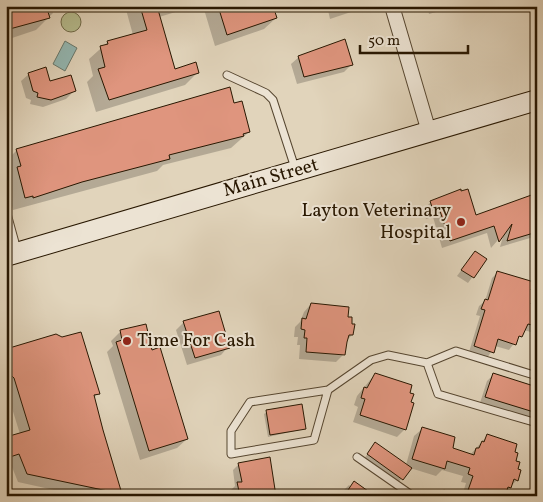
<svg xmlns="http://www.w3.org/2000/svg" width="543" height="502" viewBox="0 0 543 502" font-family="Vollkorn,serif">
	<style>
		.green { fill: #b6bc8e; stroke: #6f6a48 }
		.water { fill: #94b8b3; stroke: #69786c }
		.shadow { fill: #0003 }
		.building { fill: #df957e; stroke: #281701 }
		.lines { fill: none; stroke-linecap: round; stroke-linejoin: round }
		.lane-casing { stroke: #564630; stroke-width: 9 }
		.street-casing { stroke: #564630; stroke-width: 16 }
		.secondary-casing { stroke: #281701; stroke-width: 22 }
		.lane { stroke: #ece3d3; stroke-width: 7 }
		.street { stroke: #ece3d3; stroke-width: 14 }
		.secondary { stroke: #ece3d3; stroke-width: 20 }
		.poi-dot { fill: #8f2418; stroke: #ece3d3; stroke-width: 2 }
		.labels { text-anchor: middle; dominant-baseline: central; stroke-width: 4; stroke-linejoin: round; paint-order: stroke }
		.street-label { font-size: 19px; fill: #281701; stroke: #ece3d3 }
		.poi-label { font-size: 19px; fill: #281701; stroke: #ece3d3; text-anchor: end }
	</style>
	<rect width="100%" height="100%" fill="#e1d4bb"/>
	<filter id="stains"><feTurbulence type="fractalNoise" baseFrequency=".004" numOctaves="4"/><feColorMatrix values="0 0 0 0 .2 0 0 0 0 .09 0 0 0 0 .02 0 0 0 .5 -.17"/></filter>
	<radialGradient id="worn" r=".72"><stop offset=".6" stop-color="#630" stop-opacity="0"/><stop offset="1" stop-color="#630" stop-opacity=".3"/></radialGradient>
	<path class="green" d="M61 22a10 10 0 1 1 20 0a10 10 0 1 1-20 0Z"/>
	<path class="water" d="M 65,41 L 77,48 L 65,71 L 53,64 Z"/>
	<path class="shadow" d="M 6,6 L 51,6 L 53,13 L 36,30 L 6,40 Z
		M 125,6 L 184,6 L 179,11 L 159,17 L 174,70 L 198,72 L 185,85 L 96,112 L 87,82 L 93,76 L 89,59 L 108,42 L 133,35 Z
		M 203,6 L 275,6 L 273,10 L 276,18 L 264,29 L 215,46 Z
		M 327,6 L 356,6 L 356,7 L 351,12 L 330,19 Z
		M 427,6 L 457,6 L 429,14 Z
		M 299,57 L 351,65 L 344,72 L 297,84 L 291,64 Z
		M 29,74 L 49,83 L 74,91 L 66,99 L 43,107 L 30,104 L 31,100 L 26,98 L 21,81 Z
		M 229,88 L 234,105 L 249,132 L 231,148 L 163,165 L 157,171 L 13,210 L 6,183 L 9,177 L 6,161 L 16,151 Z
		M 537,194 L 537,236 L 500,247 L 504,233 L 491,248 L 487,233 L 442,248 L 433,217 L 426,219 L 423,210 L 431,202 L 476,217 Z
		M 475,252 L 485,260 L 468,283 L 457,276 Z
		M 498,272 L 530,291 L 531,314 L 537,316 L 537,334 L 524,330 L 509,350 L 495,346 L 487,358 L 469,352 L 480,316 L 476,315 L 479,306 L 485,301 L 492,278 Z
		M 311,304 L 346,318 L 350,325 L 352,335 L 346,341 L 344,354 L 336,362 L 299,359 L 300,345 L 297,345 L 298,337 L 294,337 L 295,327 L 300,322 L 304,312 Z
		M 184,322 L 228,347 L 221,355 L 187,365 L 176,330 Z
		M 121,331 L 152,351 L 187,439 L 177,448 L 140,460 L 107,352 L 113,346 L 111,341 Z
		M 6,350 L 98,393 L 94,398 L 121,494 L 119,496 L 81,496 L 18,482 L 10,462 L 6,464 L 6,438 L 20,434 L 6,389 Z
		M 537,371 L 537,420 L 480,403 L 487,381 L 493,375 L 533,387 L 536,384 L 535,379 Z
		M 375,374 L 405,429 L 397,437 L 353,422 L 358,407 L 354,405 L 357,396 Z
		M 267,412 L 304,429 L 268,437 L 264,414 Z
		M 422,429 L 451,449 L 470,455 L 487,436 L 514,461 L 517,480 L 501,496 L 462,496 L 466,483 L 461,482 L 463,476 L 442,470 L 436,476 L 410,468 L 397,484 L 363,460 L 376,443 L 406,465 L 414,436 Z
		M 239,464 L 275,495 L 280,496 L 231,496 L 231,490 L 235,486 L 233,470 Z
		M 349,485 L 351,487 L 373,496 L 338,496 Z
		M 444,489 L 454,496 L 437,496 Z"/>
	<path class="building" d="M 6,6 L 46,6 L 50,18 L 6,30 Z
		M 140,6 L 157,6 L 175,69 L 196,62 L 199,73 L 109,100 L 98,69 L 105,67 L 100,46 L 108,44 L 107,41 L 147,30 Z
		M 218,6 L 273,6 L 277,18 L 227,35 Z
		M 345,39 L 353,65 L 304,77 L 298,56 Z
		M 46,67 L 50,81 L 71,75 L 76,91 L 51,100 L 37,97 L 38,93 L 33,91 L 28,73 Z
		M 230,87 L 234,103 L 242,101 L 250,132 L 243,134 L 244,136 L 169,155 L 170,159 L 82,182 L 33,198 L 33,196 L 25,198 L 17,167 L 21,166 L 16,149 Z
		M 461,189 L 461,191 L 468,189 L 476,215 L 537,193 L 537,232 L 507,241 L 512,224 L 499,242 L 494,226 L 450,241 L 440,211 L 434,213 L 430,201 Z
		M 475,251 L 487,259 L 474,278 L 461,270 Z
		M 497,271 L 534,282 L 531,290 L 535,292 L 531,304 L 535,306 L 533,313 L 536,314 L 532,325 L 528,324 L 522,337 L 519,336 L 516,345 L 498,339 L 494,353 L 474,346 L 485,310 L 481,309 L 485,299 L 488,300 Z
		M 311,303 L 349,307 L 348,317 L 352,317 L 352,324 L 355,324 L 353,335 L 349,335 L 347,342 L 345,355 L 306,352 L 307,338 L 304,338 L 305,330 L 301,329 L 302,318 L 306,319 Z
		M 219,311 L 230,348 L 195,358 L 183,321 Z
		M 146,324 L 152,350 L 160,347 L 188,439 L 149,451 L 116,342 L 122,340 L 120,330 Z
		M 81,332 L 100,394 L 94,395 L 103,430 L 122,494 L 27,474 L 19,454 L 10,457 L 6,444 L 6,437 L 30,430 L 14,378 L 7,371 L 6,349 L 56,334 L 62,337 Z
		M 375,373 L 412,385 L 410,393 L 414,394 L 411,402 L 414,403 L 406,430 L 360,415 L 365,399 L 361,398 L 364,387 L 367,388 Z
		M 493,373 L 537,387 L 537,413 L 485,397 Z
		M 302,404 L 306,429 L 270,435 L 266,410 Z
		M 422,427 L 455,437 L 453,448 L 474,455 L 476,448 L 479,448 L 482,441 L 484,442 L 487,434 L 517,444 L 515,452 L 518,453 L 516,461 L 520,462 L 518,469 L 521,470 L 518,481 L 514,479 L 511,488 L 508,487 L 506,493 L 503,492 L 502,496 L 466,496 L 473,476 L 468,474 L 470,468 L 447,461 L 445,469 L 412,459 Z
		M 375,442 L 412,468 L 403,480 L 367,454 Z
		M 270,457 L 276,496 L 240,496 L 237,482 L 242,482 L 238,463 Z
		M 354,481 L 375,496 L 344,496 Z"/>
	<g class="lines">
		<g class="lane-casing">
			<path id="lane" d="M 227,75 L 266,93 L 273,100 L 295,168
				M 6,210 L 17,250
				M 427,363 L 438,394 L 537,423
				M 328,390 L 314,440 L 231,454 L 231,431 L 250,402 L 328,390 L 371,360 L 388,355 L 427,363 L 456,351 L 537,376
				M 357,457 L 413,496"/>
		</g>
		<g class="street-casing">
			<path id="street" d="M 392,6 L 429,132"/>
		</g>
		<g class="secondary-casing">
			<path id="secondary" d="M 6,256 L 537,100"/>
		</g>
		<use href="#lane" class="lane"/>
		<use href="#street" class="street"/>
		<use href="#secondary" class="secondary"/>
	</g>
	<g class="poi-dot">
		<circle cx="461" cy="222" r="5"/>
		<circle cx="127" cy="341" r="5"/>
	</g>
	<g class="labels">
		<g class="street-label">
			<text transform="translate(271 178) rotate(-16)">Main Street</text>
		</g>
		<g class="poi-label">
			<text x="451" y="211">Layton Veterinary<tspan x="451" dy="22">Hospital</tspan></text>
			<text x="137" y="341" text-anchor="start">Time For Cash</text>
		</g>
	</g>
	<rect width="543" height="502" fill="none" stroke="#e1d4bb" stroke-width="25"/>
	<rect x="8" y="8" width="528" height="487" fill="none" stroke="#281701" stroke-width="2.5"/>
	<rect x="12" y="12" width="518" height="477" fill="none" stroke="#281701"/>
	<path d="M360 45v8h108v-8" fill="none" stroke="#281701" stroke-width="2.5"/>
	<text x="368" y="45" font-size="15" fill="#281701" stroke="#ece3d3" stroke-width="4" paint-order="stroke">50 m</text>
	<rect width="100%" height="100%" filter="url(#stains)"/>
	<rect width="100%" height="100%" fill="url(#worn)"/>
</svg>
